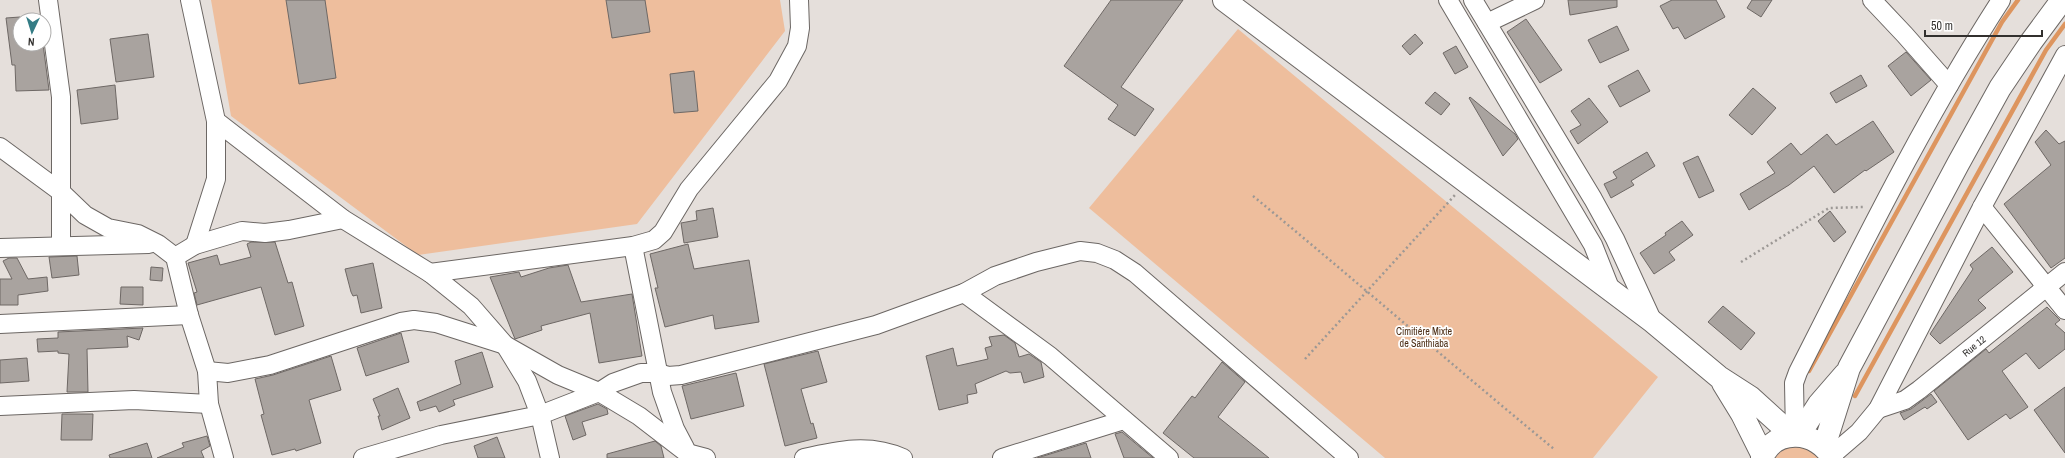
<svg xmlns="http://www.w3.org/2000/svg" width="2065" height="458" viewBox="0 0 2065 458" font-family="'Archivo Narrow',sans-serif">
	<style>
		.green { fill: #eebe9d }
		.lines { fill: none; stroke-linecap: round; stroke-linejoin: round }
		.stream { stroke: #dd955f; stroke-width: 4.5 }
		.building { fill: #a9a39f; stroke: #6e6865 }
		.minor-casing { stroke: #6c6764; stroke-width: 20 }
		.major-casing { stroke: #6c6764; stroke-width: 24 }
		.highway-casing { stroke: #6c6764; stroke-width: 24 }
		.path { stroke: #9c9895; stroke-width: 2.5; stroke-dasharray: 2 3; stroke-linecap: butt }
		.minor { stroke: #fff; stroke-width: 18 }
		.major { stroke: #fff; stroke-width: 22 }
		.highway { stroke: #fff; stroke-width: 22 }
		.labels { text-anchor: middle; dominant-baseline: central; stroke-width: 3.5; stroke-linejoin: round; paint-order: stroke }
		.park-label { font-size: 10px; fill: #4b2d15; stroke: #fff }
		.street-label { font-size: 10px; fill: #32302e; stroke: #fff }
	</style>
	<rect width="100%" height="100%" fill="#e5dfdb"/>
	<path class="green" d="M 211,0 L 780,0 L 785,31 L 637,224 L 418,255 L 231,116 Z
		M 1238,29 L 1658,377 L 1593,458 L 1385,458 L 1089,208 Z
		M 1789,447 L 1806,447 L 1819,458 L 1775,458 L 1781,451 Z"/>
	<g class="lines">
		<path class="stream" d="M 1809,371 L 2002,22 L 2018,0
			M 1855,396 L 2046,50 L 2065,24"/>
	</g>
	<path class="building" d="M 286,0 L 325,0 L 336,78 L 299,84 Z
		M 606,0 L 645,0 L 650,32 L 612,38 Z
		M 1111,0 L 1183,0 L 1121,87 L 1154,109 L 1135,136 L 1108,119 L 1118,105 L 1064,66 Z
		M 1568,0 L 1617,0 L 1617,7 L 1570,15 Z
		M 1672,0 L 1716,0 L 1725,17 L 1685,39 L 1678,27 L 1673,29 L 1660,6 Z
		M 1752,0 L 1772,0 L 1761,17 L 1747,8 Z
		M 20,17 L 20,44 L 43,44 L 49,90 L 16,91 L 15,65 L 12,65 L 6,18 Z
		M 1526,19 L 1562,70 L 1540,83 L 1507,32 Z
		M 1617,26 L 1629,50 L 1600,63 L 1588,40 Z
		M 148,34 L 154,77 L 116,82 L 110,39 Z
		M 1415,34 L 1423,43 L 1410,55 L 1402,46 Z
		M 1456,46 L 1468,67 L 1455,74 L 1443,53 Z
		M 1906,52 L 1931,80 L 1911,96 L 1888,66 Z
		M 1638,70 L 1650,91 L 1620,107 L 1608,86 Z
		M 694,71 L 698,111 L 674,113 L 670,74 Z
		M 1861,75 L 1867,86 L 1836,103 L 1830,93 Z
		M 115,85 L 118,119 L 81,124 L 77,90 Z
		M 1753,88 L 1776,108 L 1752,135 L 1729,115 Z
		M 1435,92 L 1450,104 L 1441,115 L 1425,103 Z
		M 1470,97 L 1515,134 L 1518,139 L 1503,156 L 1469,98 Z
		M 1589,98 L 1608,122 L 1578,144 L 1570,131 L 1581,125 L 1571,111 Z
		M 1873,121 L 1894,152 L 1866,171 L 1865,170 L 1834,193 L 1814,166 L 1789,185 L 1749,210 L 1740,194 L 1775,173 L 1767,162 L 1791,143 L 1801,155 L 1827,134 L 1836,145 Z
		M 2046,130 L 2059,144 L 2065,141 L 2065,258 L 2051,268 L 2004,204 L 2051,165 L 2035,142 Z
		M 1647,152 L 1655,166 L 1631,181 L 1634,185 L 1611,198 L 1604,184 L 1617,178 L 1613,172 Z
		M 1698,156 L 1714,191 L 1699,198 L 1683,163 Z
		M 713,208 L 718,237 L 684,243 L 681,223 L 697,220 L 696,211 Z
		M 1830,211 L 1846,232 L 1834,242 L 1818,221 Z
		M 1682,221 L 1693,235 L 1669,252 L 1675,260 L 1654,274 L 1640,253 L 1666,235 L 1665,233 Z
		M 251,242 L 275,242 L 288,283 L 292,282 L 304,326 L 275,335 L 261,287 L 197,305 L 194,293 L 197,292 L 188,263 L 217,255 L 220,265 L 251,257 L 247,244 Z
		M 688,244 L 694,269 L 749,260 L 759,322 L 715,329 L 713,315 L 665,327 L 655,288 L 658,288 L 650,254 Z
		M 1992,247 L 2013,272 L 1978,300 L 1986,308 L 1940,344 L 1930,334 L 1973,269 L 1970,265 Z
		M 77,256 L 79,275 L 52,278 L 49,257 Z
		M 9,258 L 17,258 L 28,279 L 47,277 L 48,291 L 18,295 L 18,305 L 0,305 L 0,279 L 12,279 L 3,261 Z
		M 373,263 L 382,308 L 361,313 L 357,295 L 353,296 L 351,292 L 345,269 Z
		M 568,265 L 581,302 L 632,294 L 642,356 L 599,363 L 590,313 L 541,326 L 542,330 L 515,339 L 490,277 L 519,272 L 521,277 L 549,268 Z
		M 151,267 L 163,268 L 162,281 L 150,280 Z
		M 121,287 L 143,287 L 143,305 L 120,304 Z
		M 1723,306 L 1755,333 L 1741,350 L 1708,322 Z
		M 2047,307 L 2060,320 L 2055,324 L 2065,333 L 2065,349 L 2039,369 L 2026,353 L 2002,371 L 2028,407 L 2010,419 L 2006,414 L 1968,440 L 1934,391 L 1986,349 L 1989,353 Z
		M 143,328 L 139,340 L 127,336 L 128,347 L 87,349 L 88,392 L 67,392 L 69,354 L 58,353 L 58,351 L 38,352 L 37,339 L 58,338 L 58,332 Z
		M 401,333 L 409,362 L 366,376 L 357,348 Z
		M 1004,335 L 1015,343 L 1019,357 L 1029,354 L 1041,362 L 1044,377 L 1024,383 L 1021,372 L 1010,373 L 1006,371 L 975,384 L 977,393 L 967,395 L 968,403 L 939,410 L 926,356 L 953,348 L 957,366 L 988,359 L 985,348 L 992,346 L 989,337 Z
		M 818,351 L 827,382 L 801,389 L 811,424 L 813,423 L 817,438 L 785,446 L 764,364 Z
		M 482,352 L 493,387 L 453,400 L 455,405 L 439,412 L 436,406 L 420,411 L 417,402 L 461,384 L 455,361 Z
		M 331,356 L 341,390 L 309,400 L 321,443 L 296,451 L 295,449 L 272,455 L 261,415 L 264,414 L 255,379 L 273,375 Z
		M 27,358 L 29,381 L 0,383 L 0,360 Z
		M 1222,362 L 1245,382 L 1218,417 L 1269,458 L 1194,458 L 1163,433 L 1192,396 L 1195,398 Z
		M 736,373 L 744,406 L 691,419 L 682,386 Z
		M 2065,387 L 2065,453 L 2034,410 Z
		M 398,388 L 410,418 L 382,430 L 378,416 L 380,416 L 373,399 Z
		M 1931,394 L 1937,402 L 1927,409 L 1925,407 L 1904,420 L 1900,413 L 1911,409 Z
		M 598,404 L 607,409 L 608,414 L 582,422 L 586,435 L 573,440 L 565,416 Z
		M 62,414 L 93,414 L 92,440 L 61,440 Z
		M 1122,432 L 1153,458 L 1124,458 L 1115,434 Z
		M 207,436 L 210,446 L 201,451 L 204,458 L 157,458 L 184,447 L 182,443 Z
		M 497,437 L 505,458 L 478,458 L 474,446 Z
		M 655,441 L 661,446 L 664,458 L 607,458 L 607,454 Z
		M 147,443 L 152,458 L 110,458 L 109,455 Z
		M 1086,443 L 1091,458 L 1037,458 Z"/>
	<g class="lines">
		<g class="minor-casing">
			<g id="minor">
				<path d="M 48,0 L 61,97 L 61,246"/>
				<path d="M 190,0 L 216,121 L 343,219 L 430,273 L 471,306 L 505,345 L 527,381 L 540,415 L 550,458"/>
				<path d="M 1448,0 L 1593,245 L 1612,293"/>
				<path d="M 1473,0 L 1593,199 L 1615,239 L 1653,322"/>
				<path d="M 1872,0 L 1905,35 L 1949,85"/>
				<path d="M 1487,23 L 1535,0"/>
				<path d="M 0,147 L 61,192 L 85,215 L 108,228 L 138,234 L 158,244 L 175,257 L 189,315 L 207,371 L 209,404 L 224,458"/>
				<path d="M 1982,207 L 2065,310"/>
				<path d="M 195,245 L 216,179 L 216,121"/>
				<path d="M 633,246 L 662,392 L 675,429 L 685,448"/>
				<path d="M 0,248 L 149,244"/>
				<path d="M 175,257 L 195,245 L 242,231 L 265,233 L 289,230 L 343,219"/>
				<path d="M 430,273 L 633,246 L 654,240 L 663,232 L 689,189 L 778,81 L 797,46 L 800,28 L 799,0"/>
				<path d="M 964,293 L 1050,356 L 1169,458"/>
				<path d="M 0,324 L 189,315"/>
				<path d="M 207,371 L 228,373 L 270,365 L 401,322 L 414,320 L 436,323 L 505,345 L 558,375 L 599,392 L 639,416 L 687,453 L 706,458"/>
				<path d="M 0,406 L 134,400 L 209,404"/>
				<path id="s1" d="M 1878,409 L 1905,400 L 1919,390 L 2065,272"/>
				<path d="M 1795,435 L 1794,383 L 1798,372 C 1862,246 1924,119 2001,0"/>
				<path d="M 1831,456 L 1859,432 L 1878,409 L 1982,207 L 2065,55"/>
				<path d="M 363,458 L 441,435 L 540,415 L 599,392 L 613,383 L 641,373 L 659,373 L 668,376 L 681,375 L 876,325 L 964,293 L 995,276 L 1036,262 L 1080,251 L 1097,253 L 1115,260 L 1135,273 L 1349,458"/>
				<path d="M 804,458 C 838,450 870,443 903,458"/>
				<path d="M 1002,458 L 1124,420"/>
			</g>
		</g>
		<g class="major-casing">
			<path id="major" d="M 1224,0 L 1653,322 L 1719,377 L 1750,397 L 1792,435
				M 1723,383 L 1742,414 L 1763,456"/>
		</g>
		<g class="highway-casing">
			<path id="highway" d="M 1799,435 L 1819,404 L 1845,374
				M 1824,447 L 1849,368 L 1958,164 L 2000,88 L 2031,42 L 2062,0
				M 1762,458 C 1775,427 1817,430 1832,458"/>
		</g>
		<path class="path" d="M 1253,196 C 1354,279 1453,366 1554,449
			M 1741,262 L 1829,208 L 1865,207
			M 1305,359 L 1455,195"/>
		<use href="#minor" class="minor"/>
		<use href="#major" class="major"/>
		<use href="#highway" class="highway"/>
	</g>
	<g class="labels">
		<g class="park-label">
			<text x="1424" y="331">Cimitiére Mixte<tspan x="1424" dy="12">de Santhiaba</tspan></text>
		</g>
		<g class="street-label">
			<text stroke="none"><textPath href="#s1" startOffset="116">Rue 12</textPath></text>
		</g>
	</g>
	<g transform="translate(32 32) rotate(184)"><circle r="19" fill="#ffffff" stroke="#adacab"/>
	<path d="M0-3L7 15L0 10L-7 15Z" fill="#347c85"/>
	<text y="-6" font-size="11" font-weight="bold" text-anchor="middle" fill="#32302e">N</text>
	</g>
	<path d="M1925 30v6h117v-6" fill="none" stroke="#32302e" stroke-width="2"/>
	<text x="1931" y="30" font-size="12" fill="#32302e" stroke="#ffffff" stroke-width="3" paint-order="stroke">50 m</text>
</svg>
